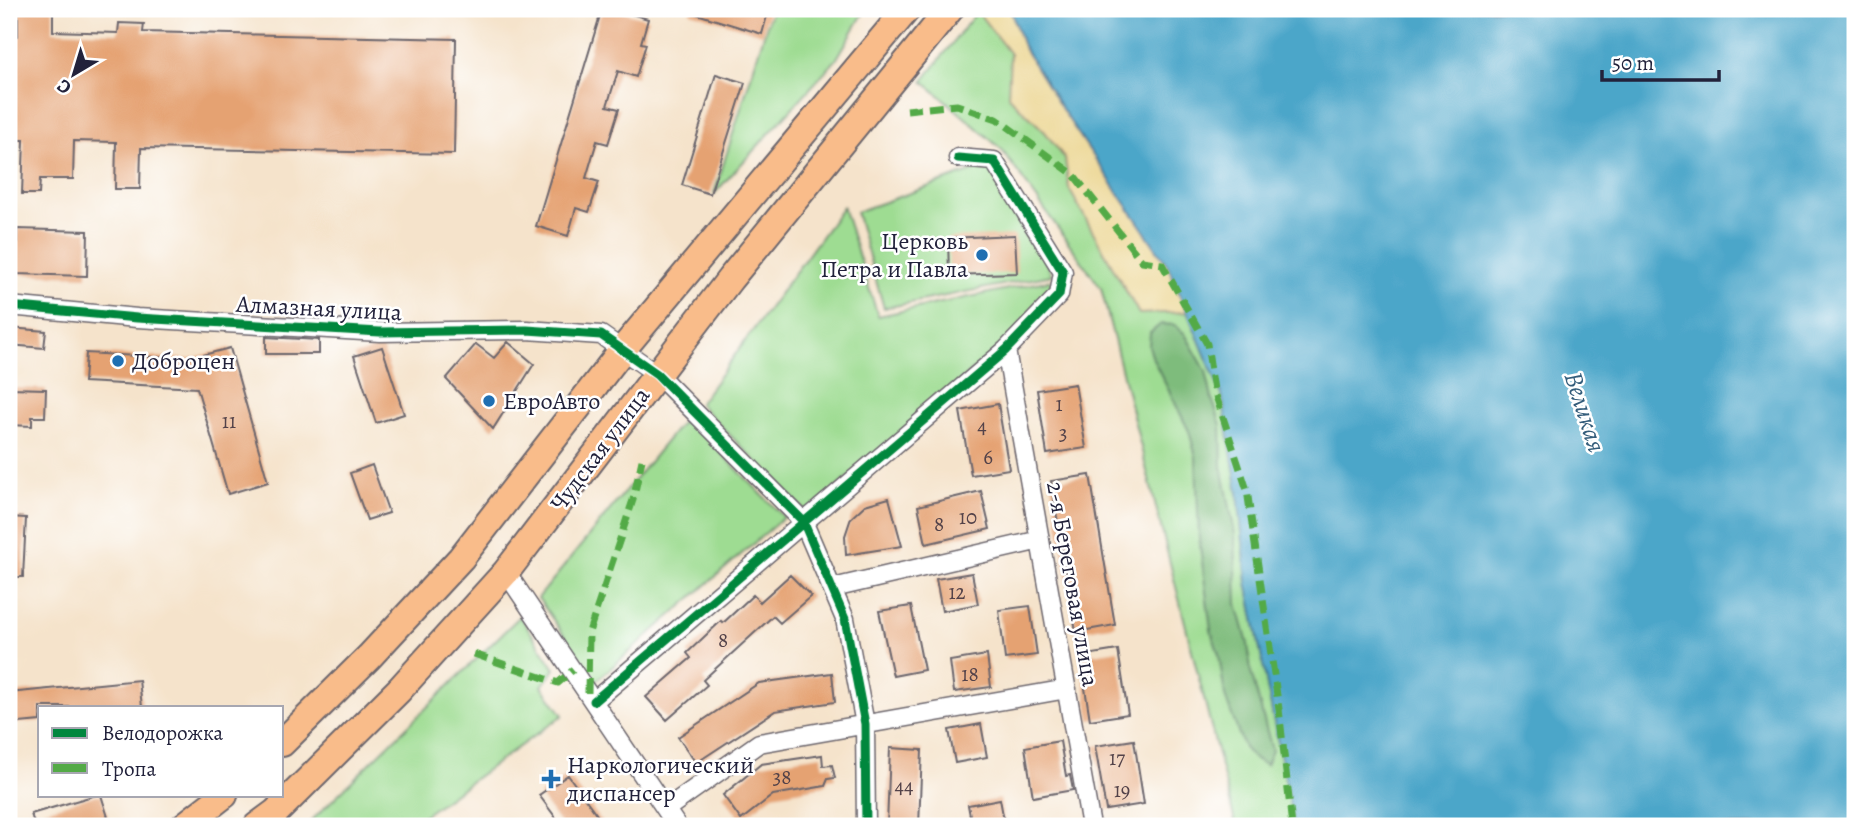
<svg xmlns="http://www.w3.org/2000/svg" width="1864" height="835" viewBox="0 0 1864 835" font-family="Alegreya,serif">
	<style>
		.green { fill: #9edc92; stroke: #607f66; stroke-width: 2 }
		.forest { fill: #7ebc7c; stroke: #506f5c; stroke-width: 2 }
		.sand { fill: #eeda9e; stroke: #887e6c; stroke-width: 2 }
		.water { fill: #4ba6c9; stroke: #366482; stroke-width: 2 }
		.building { fill: #e5a272 }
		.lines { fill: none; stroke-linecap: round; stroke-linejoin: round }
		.minor-casing { stroke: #6c666d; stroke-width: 21 }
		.highway-casing { stroke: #6c666d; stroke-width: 30 }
		.minor { stroke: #fff; stroke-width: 18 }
		.highway { stroke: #f9bc8a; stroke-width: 26 }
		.quiet { stroke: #53aa46; stroke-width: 7; stroke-dasharray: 14 7; stroke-linecap: butt }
		.cycleway-casing { stroke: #fff; stroke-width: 13 }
		.cycleway { stroke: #00873e; stroke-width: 9 }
		.poi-dot { fill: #1f6fb2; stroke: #fff; stroke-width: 2.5 }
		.labels { text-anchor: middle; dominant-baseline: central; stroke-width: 5; stroke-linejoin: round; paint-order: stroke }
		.number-label { font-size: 21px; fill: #534249 }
		.poi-label { font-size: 24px; fill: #22223b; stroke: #fff; text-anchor: start }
		.street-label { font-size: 24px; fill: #22223b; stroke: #fff }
		.water-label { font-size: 26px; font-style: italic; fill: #345d7b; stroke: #fff }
	</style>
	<rect width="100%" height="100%" fill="#fff"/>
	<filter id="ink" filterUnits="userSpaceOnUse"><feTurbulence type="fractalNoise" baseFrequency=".0143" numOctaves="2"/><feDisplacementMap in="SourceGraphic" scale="14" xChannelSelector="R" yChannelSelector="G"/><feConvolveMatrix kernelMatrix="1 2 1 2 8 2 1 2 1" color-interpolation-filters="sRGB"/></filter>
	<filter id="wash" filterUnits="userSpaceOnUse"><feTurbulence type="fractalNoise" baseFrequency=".00686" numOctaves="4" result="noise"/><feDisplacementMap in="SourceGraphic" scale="28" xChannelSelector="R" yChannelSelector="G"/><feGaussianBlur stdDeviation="1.57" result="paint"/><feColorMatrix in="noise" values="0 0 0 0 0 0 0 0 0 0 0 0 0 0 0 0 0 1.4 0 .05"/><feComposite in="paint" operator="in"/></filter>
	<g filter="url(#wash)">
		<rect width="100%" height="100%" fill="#f5e3cb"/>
		<path class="green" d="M 772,9 L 866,9 L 836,60 L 714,194 Z
			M 979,9 L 1010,9 L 1023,46 L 1067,117 L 1168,266 L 1222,395 L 1238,493 L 1247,582 L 1294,826 L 1236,826 L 1101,288 L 1001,149 L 923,81 Z
			M 990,165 L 1027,239 L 1034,237 L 1052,275 L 884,308 L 856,212 Z
			M 843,207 L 878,316 L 1051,280 L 1053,301 L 807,513 L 699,404 Z
			M 686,417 L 784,517 L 596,681 L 538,598 Z
			M 520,616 L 555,669 L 542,686 L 563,715 L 409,826 L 306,826 Z"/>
		<path class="forest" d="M 1161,324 L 1175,325 L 1185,334 L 1206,371 L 1212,399 L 1221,425 L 1222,466 L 1235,534 L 1237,604 L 1248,644 L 1251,672 L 1272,750 L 1266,765 L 1253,758 L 1244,748 L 1225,696 L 1219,655 L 1211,630 L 1199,539 L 1196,457 L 1189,431 L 1153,359 L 1149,346 L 1150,333 Z"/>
		<path class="sand" d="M 979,9 L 1010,9 L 1023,46 L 1067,117 L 1168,266 L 1189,312 L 1139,314 L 1069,189 L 1065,159 L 1045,132 L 1008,96 L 1010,54 L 977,11 Z"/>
		<path class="water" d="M 1010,9 L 1855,9 L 1855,826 L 1294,826 L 1247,582 L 1238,493 L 1222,395 L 1168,266 L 1067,117 L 1023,46 Z"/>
		<g id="blocks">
			<path class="building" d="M 18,9 L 53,9 L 53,31 L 118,33 L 119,23 L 144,24 L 143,32 L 456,39 L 454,154 L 141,148 L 140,189 L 115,189 L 116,142 L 74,141 L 73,179 L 40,179 L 39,194 L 22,194 L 24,140 L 9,140 L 9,35 L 18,36 Z
				M 602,9 L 614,9 L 648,19 L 641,43 L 646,44 L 636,77 L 618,71 L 607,106 L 619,109 L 608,144 L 597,141 L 586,178 L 599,182 L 589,212 L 576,208 L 568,236 L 536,226 Z
				M 690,9 L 769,9 L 762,34 L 690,12 Z
				M 716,74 L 745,83 L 710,194 L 682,185 Z
				M 17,229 L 88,231 L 87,276 L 16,274 Z
				M 1015,235 L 1017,273 L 949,275 L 948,238 Z
				M 9,328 L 46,331 L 44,348 L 9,345 Z
				M 266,337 L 319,340 L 319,354 L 266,354 Z
				M 508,342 L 534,364 L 493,429 L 446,379 L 476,344 L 494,358 Z
				M 382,347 L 404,414 L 376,423 L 354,356 Z
				M 230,348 L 268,482 L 228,494 L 197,388 L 84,382 L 86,353 L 188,359 Z
				M 1075,384 L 1086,448 L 1047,454 L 1037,390 Z
				M 9,388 L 46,389 L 45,417 L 32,417 L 32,426 L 9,425 Z
				M 998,404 L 1009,469 L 971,475 L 960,411 Z
				M 372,465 L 389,513 L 367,520 L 350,473 Z
				M 1090,475 L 1115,625 L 1076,632 L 1051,481 Z
				M 981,491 L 990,529 L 926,544 L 918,506 Z
				M 889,498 L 902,546 L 846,555 L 845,536 L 851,518 L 865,505 Z
				M 9,517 L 26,518 L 23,577 L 9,577 Z
				M 972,573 L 978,604 L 942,611 L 936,579 Z
				M 790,575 L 811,596 L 780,623 L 773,616 L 703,680 L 707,685 L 667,720 L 646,697 L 691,658 L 687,653 L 721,621 L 723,623 L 753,595 L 760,602 Z
				M 911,606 L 924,670 L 893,676 L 879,611 Z
				M 1030,606 L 1037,655 L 1005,659 L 999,610 Z
				M 1118,650 L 1128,714 L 1090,720 L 1080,656 Z
				M 987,655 L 991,687 L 954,692 L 950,661 Z
				M 832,673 L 835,702 L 775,711 L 696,763 L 678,737 L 759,683 Z
				M 139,680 L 142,707 L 40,707 L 40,721 L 9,724 L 9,693 Z
				M 981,724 L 987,757 L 955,763 L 949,730 Z
				M 1134,740 L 1144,804 L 1106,810 L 1095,746 Z
				M 1060,741 L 1066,776 L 1070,775 L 1073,790 L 1033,797 L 1025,747 Z
				M 890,748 L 922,750 L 919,826 L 887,826 Z
				M 822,755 L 823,766 L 832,765 L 835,778 L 828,779 L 825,786 L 773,795 L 741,820 L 723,795 L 761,764 Z
				M 568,775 L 605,826 L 562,826 L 539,795 Z
				M 96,795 L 101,795 L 108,817 L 77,826 L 35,826 L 31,814 Z
				M 1000,799 L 1005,826 L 972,826 L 968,805 Z"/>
		</g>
	</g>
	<g filter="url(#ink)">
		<use href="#blocks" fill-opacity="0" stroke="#6c666d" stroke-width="2"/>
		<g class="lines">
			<g class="minor-casing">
				<path id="minor" d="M 9,306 L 137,318 L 380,332 L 527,330 L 601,335 L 657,374 L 803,521 L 845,619 L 865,724 L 866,826
					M 1006,350 L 1091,826
					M 506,572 L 677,826
					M 833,588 L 1040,540
					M 594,701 L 1006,350 L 1059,295 L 1063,272 L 994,161 L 958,158
					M 666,809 L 759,743 L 1067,689"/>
			</g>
			<g class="highway-casing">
				<path id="highway" d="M 282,743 L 369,657 L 461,558 L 623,349 L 907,9
					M 184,826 L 224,795
					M 257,826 L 276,812 L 399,690 L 506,572 L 730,279 L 950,9"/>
			</g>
			<use href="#minor" class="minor"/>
			<use href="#highway" class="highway"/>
			<path class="quiet" d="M 907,110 L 957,105 L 997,119 L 1073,174 L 1142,261 L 1162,264 L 1207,344 L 1214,390 L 1247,490 L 1279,709 L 1292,826
				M 474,654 L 558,683 L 573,670
				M 588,693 L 589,632 L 633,500 L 642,460"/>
			<g class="cycleway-casing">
				<path id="cycleway" d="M 9,306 L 137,318 L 380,332 L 527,330 L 601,335 L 657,374 L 803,521 L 845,619 L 865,724 L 866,826
					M 594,701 L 1006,350 L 1059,295 L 1063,272 L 994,161 L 958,158"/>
			</g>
			<use href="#cycleway" class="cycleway"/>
		</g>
	</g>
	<g class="poi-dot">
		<circle cx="982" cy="255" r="7"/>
		<circle cx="118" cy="361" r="7"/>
		<circle cx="489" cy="401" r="7"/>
		<path d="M547.5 768.5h7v7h7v7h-7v7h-7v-7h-7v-7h7z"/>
	</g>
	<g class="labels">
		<g class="number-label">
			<text x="1059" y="404">1</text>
			<text x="229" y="421">11</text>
			<text x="982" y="426">4</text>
			<text x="1063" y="433">3</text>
			<text x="988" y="457">6</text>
			<text x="968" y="517">10</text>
			<text x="939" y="524">8</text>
			<text x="957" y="592">12</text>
			<text x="723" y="640">8</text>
			<text x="970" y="674">18</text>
			<text x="1117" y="758">17</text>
			<text x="782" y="777">38</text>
			<text x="904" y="786">44</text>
			<text x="1122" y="790">19</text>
		</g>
		<g class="poi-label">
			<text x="968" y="241" text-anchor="end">Церковь<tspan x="968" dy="28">Петра и Павла</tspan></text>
			<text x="132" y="361">Доброцен</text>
			<text x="503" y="401">ЕвроАвто</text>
			<text x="567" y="765">Наркологический<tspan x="567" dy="28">диспансер</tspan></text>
		</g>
		<g class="street-label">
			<text transform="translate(319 308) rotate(3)">Алмазная улица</text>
			<text transform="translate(600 449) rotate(-53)">Чудская улица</text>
			<text transform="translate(1073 584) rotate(80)">2-я Береговая улица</text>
		</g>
		<g class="water-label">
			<text transform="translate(1585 412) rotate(72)">Великая</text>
		</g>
	</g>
	<rect width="1864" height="835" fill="none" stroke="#fff" stroke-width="35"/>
	<rect x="38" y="706" width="245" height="91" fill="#ffffff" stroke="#a7a7b1" stroke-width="2"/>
	<rect x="52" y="728" width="35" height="10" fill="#00873e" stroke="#a7a7b1" stroke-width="2"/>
	<text x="102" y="740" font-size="21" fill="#22223b">Велодорожка</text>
	<rect x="52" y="763" width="35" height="10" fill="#53aa46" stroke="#a7a7b1" stroke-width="2"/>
	<text x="102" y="776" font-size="21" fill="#22223b">Тропа</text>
	<g transform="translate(74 74) rotate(218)" stroke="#ffffff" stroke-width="5" paint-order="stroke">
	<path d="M0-5L12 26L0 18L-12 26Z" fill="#22223b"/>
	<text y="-10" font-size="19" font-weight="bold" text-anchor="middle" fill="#22223b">С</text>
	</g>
	<path d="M1602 70v10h117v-10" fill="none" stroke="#22223b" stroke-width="3.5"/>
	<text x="1612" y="70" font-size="21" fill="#22223b" stroke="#ffffff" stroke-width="5" paint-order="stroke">50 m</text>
</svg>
